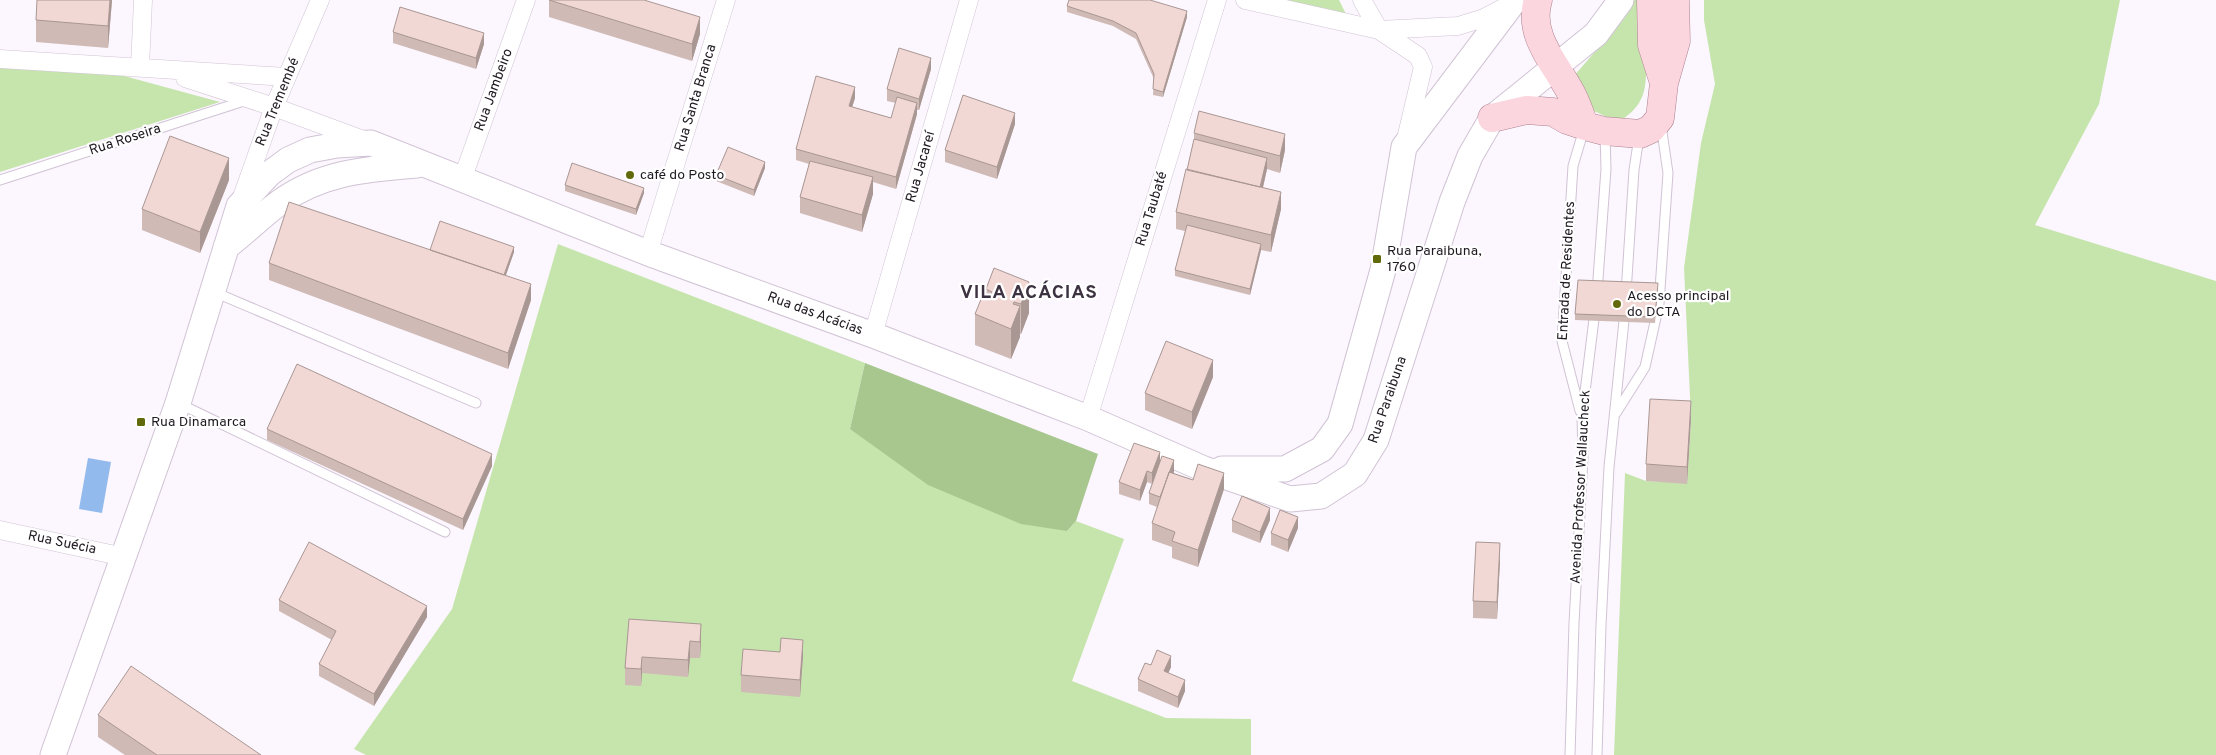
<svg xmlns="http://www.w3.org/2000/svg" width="2216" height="755" viewBox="0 0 2216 755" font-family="Overpass,sans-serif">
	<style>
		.green { fill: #c6e5ad }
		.forest { fill: #a8c78f }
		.water { fill: #93baed }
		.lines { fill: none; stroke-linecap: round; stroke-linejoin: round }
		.service-casing { stroke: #d0c3d5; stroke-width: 11 }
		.minor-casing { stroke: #d0c3d5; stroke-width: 19 }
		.secondary-casing { stroke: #d0c3d5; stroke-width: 27 }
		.primary-casing { stroke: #ad828f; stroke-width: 29 }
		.service { stroke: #fff; stroke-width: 9 }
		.minor { stroke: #fff; stroke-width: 18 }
		.secondary { stroke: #fff; stroke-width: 25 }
		.primary { stroke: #fcd6df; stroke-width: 28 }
		.wall { fill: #cfbab6 }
		.shaded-wall { fill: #a99794 }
		.building { fill: #f1d8d4; stroke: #a99794 }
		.poi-dot { fill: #62690b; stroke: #fff; stroke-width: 2 }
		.labels { text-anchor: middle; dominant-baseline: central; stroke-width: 4.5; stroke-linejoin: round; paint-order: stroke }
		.street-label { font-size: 14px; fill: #1f1a21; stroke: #fff }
		.poi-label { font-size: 14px; fill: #1f1a21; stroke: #fff; text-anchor: start }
		.district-label { font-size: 19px; font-weight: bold; letter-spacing: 1px; fill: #3d3241; stroke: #fff }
	</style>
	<rect width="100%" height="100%" fill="#fcf6fe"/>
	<path class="green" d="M 1271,0 L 1339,0 L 1349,20 Z
		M 1629,0 L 1642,0 C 1643,23 1651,78 1642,97 C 1637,109 1628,116 1618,122 L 1594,111 L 1573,77 L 1606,39 Z
		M 1704,0 L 2120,0 L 2099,104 L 2035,225 L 2216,281 L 2216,755 L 1614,755 L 1625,473 L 1646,481 L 1687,483 L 1691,418 L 1684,268 L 1701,143 L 1715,84 L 1704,20 Z
		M 0,66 L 117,74 L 220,102 L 0,172 Z
		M 558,244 L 865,363 L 850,429 L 1067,531 L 1076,521 L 1124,539 L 1072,681 L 1166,718 L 1251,719 L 1251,755 L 366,755 L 354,749 L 452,609 Z"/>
	<path class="forest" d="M 865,363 L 1098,454 L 1076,521 L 1067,531 L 1021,524 L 928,485 L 850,429 Z"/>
	<path class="water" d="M 88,458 L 111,462 L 102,513 L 79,509 Z"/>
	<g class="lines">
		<g class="service-casing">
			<path id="service" d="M 0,180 L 247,100
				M 214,292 L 476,403
				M 1597,293 L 1606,169 L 1605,134
				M 1626,293 L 1634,170 L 1639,137
				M 180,404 L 445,532
				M 1580,411 L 1562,341 L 1573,166 L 1584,129
				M 1616,413 L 1645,367 L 1659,304 L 1668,173 L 1661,125
				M 1570,755 L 1574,623 L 1583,457 L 1582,416 L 1595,311
				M 1597,755 L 1601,625 L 1609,467 L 1625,311"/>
		</g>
		<g class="minor-casing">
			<path id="minor" d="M 1245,0 L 1379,30 L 1458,26 L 1484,18 L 1507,6
				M 1362,0 L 1379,30 L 1418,56 L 1423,67 L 1406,139
				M 0,59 L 287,77
				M 140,67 L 143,0
				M 185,78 L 274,107 L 366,141
				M 462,180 L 526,0
				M 242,197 L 274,107 L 320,0
				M 648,253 L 726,0
				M 873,335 L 969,0
				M 1088,418 L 1217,0
				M 0,530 L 124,557"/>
		</g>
		<g class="secondary-casing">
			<path id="secondary" d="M 226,247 C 245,233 261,216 279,203 C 321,172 367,169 417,165
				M 1222,469 L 1285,469 L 1322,449 L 1340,424 L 1383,270 L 1404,147 L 1515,0
				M 53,755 L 178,403 L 239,206 L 269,174 L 288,160 L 310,150 L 337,145 L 371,143 L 648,253 L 873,335 L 1088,418 L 1204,469 L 1290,499 L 1321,496 L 1355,474 L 1376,440 L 1452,202 L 1470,156 L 1492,118 L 1596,34 L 1621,0"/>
		</g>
		<g class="primary-casing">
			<path id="primary" d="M 1538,0 C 1527,36 1556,64 1571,93 C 1577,104 1580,115 1585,126 L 1604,131 L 1640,134 L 1651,129 L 1660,118 L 1664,83 L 1652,45 L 1651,0
				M 1664,83 L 1676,41 L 1675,0
				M 1492,118 L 1527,110 L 1553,112 L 1567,120 L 1585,126"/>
		</g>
		<use href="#service" class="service"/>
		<use href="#minor" class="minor"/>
		<use href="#secondary" class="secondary"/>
		<use href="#primary" class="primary"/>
	</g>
	<path class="wall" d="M 112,0 L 108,48 L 36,42 L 36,20 Z
		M 549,0 L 700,34 L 692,61 L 549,17 Z
		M 1067,6 L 1187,17 L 1163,97 L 1153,95 L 1154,79 L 1136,39 L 1113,26 L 1067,12 Z
		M 393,32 L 484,44 L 476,69 L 393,43 Z
		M 931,69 L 919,110 L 917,110 L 917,114 L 896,189 L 873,182 L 873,194 L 862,232 L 800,213 L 800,197 L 809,164 L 796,160 L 796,149 L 855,98 L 852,107 L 891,118 L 896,103 L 887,101 L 887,89 Z
		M 1015,124 L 997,179 L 945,162 L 945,150 Z
		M 1194,133 L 1285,150 L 1280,173 L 1267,169 L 1263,188 L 1281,209 L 1271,252 L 1261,250 L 1250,295 L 1175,276 L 1175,270 L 1185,231 L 1176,229 L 1176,212 L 1187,170 L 1194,139 Z
		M 765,168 L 754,196 L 716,181 L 716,175 Z
		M 229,180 L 200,253 L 142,230 L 142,209 Z
		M 565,185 L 644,193 L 636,215 L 565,191 Z
		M 430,250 L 514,252 L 506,275 L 531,300 L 508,369 L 269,280 L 269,263 Z
		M 994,268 L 1029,313 L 1021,334 L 1020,334 L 1020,337 L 1011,359 L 975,345 L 975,314 L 986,293 L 986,289 Z
		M 1658,289 L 1655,323 L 1575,320 L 1575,314 Z
		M 1213,377 L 1192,429 L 1145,410 L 1145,393 Z
		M 1691,418 L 1687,484 L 1646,481 L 1646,464 Z
		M 267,429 L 492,466 L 463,530 L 267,440 Z
		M 1160,463 L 1174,472 L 1173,473 L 1193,480 L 1224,489 L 1198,567 L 1172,558 L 1172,547 L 1152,540 L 1152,523 L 1157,507 L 1149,504 L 1149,493 L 1152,484 L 1147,482 L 1140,501 L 1119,494 L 1119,482 Z
		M 1232,520 L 1270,520 L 1260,543 L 1232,532 Z
		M 1298,528 L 1288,552 L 1271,545 L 1271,533 Z
		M 1500,560 L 1497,619 L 1473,618 L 1473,601 Z
		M 279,600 L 427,617 L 374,706 L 319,676 L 319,664 L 332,640 L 279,611 Z
		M 629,619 L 701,641 L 700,658 L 690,658 L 688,677 L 642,673 L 641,686 L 625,685 L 625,668 Z
		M 780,652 L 803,656 L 800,697 L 741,692 L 741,675 Z
		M 1151,665 L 1171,667 L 1168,673 L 1185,691 L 1178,708 L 1138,691 L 1138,679 Z
		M 98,715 L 261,755 L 125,755 L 98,737 Z"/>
	<path class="shaded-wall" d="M 110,0 L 112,0 L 108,48 L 108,26 Z
		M 1187,11 L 1187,17 L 1163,97 L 1163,92 Z
		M 700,17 L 700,34 L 692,61 L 692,44 Z
		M 484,33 L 484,44 L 476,69 L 476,58 Z
		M 931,58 L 931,69 L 919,110 L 919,99 Z
		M 855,87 L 855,98 L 849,117 L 849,106 Z
		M 917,103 L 917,114 L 896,189 L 896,177 Z
		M 1015,113 L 1015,124 L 997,179 L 997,167 Z
		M 1285,134 L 1285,150 L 1280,173 L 1280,156 Z
		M 229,158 L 229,180 L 200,253 L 200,232 Z
		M 1267,158 L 1267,169 L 1259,204 L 1259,192 Z
		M 765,162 L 765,168 L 754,196 L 754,190 Z
		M 873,177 L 873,194 L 862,232 L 862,215 Z
		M 644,188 L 644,193 L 636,215 L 636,209 Z
		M 1281,192 L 1281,209 L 1271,252 L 1271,235 Z
		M 1261,244 L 1261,250 L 1250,295 L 1250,289 Z
		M 514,247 L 514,252 L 502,286 L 502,280 Z
		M 1029,282 L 1029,313 L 1021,334 L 1021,304 Z
		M 531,284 L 531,300 L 508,369 L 508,353 Z
		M 1014,302 L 1014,321 L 1020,306 L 1020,337 L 1011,359 L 1011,329 Z
		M 1213,360 L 1213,377 L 1192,429 L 1192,412 Z
		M 1691,401 L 1691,418 L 1687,484 L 1687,467 Z
		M 1160,452 L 1160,464 L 1152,484 L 1152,473 Z
		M 492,454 L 492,466 L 463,530 L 463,519 Z
		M 1174,460 L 1174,472 L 1160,509 L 1160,497 Z
		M 1147,471 L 1147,482 L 1140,501 L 1140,490 Z
		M 1224,473 L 1224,489 L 1198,567 L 1198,550 Z
		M 1270,508 L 1270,520 L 1260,543 L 1260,532 Z
		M 1298,517 L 1298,528 L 1288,552 L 1288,540 Z
		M 1500,543 L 1500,560 L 1497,619 L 1497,602 Z
		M 427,606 L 427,617 L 374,706 L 374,694 Z
		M 701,624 L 701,641 L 700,658 L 700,642 Z
		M 803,640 L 803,656 L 800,697 L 800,680 Z
		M 690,641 L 690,658 L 688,677 L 688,660 Z
		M 1171,656 L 1171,667 L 1164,683 L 1164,671 Z
		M 642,657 L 642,673 L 641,686 L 641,669 Z
		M 1185,680 L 1185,691 L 1178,708 L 1178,697 Z"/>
	<path class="building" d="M 37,0 L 110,0 L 108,26 L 36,20 Z
		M 549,0 L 644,0 L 700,17 L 692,44 Z
		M 1069,0 L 1150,0 L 1187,11 L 1163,92 L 1153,89 L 1154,74 L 1136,33 L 1113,21 L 1067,6 Z
		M 400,7 L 484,33 L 476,58 L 393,32 Z
		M 899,48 L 931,58 L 919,99 L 887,89 Z
		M 816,76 L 855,87 L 849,106 L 891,118 L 897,97 L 917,103 L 896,177 L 796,149 Z
		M 963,95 L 1015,113 L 997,167 L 945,150 Z
		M 1199,111 L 1285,134 L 1280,156 L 1194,133 Z
		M 170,136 L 229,158 L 200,232 L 142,209 Z
		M 1194,139 L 1267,158 L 1260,187 L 1187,170 Z
		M 728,147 L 765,162 L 754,190 L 716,175 Z
		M 810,161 L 873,177 L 862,215 L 800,197 Z
		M 572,163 L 644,188 L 636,209 L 565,185 Z
		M 1186,169 L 1281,192 L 1271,235 L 1176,212 Z
		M 289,202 L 531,284 L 508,353 L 269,263 Z
		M 440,221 L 514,247 L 504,275 L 430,250 Z
		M 1187,225 L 1261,244 L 1250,289 L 1175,270 Z
		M 994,268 L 1029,282 L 1021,304 L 1014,302 L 1013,304 L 1020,306 L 1011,329 L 975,314 L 984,292 L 991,295 L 992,292 L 986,289 Z
		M 1578,280 L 1658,283 L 1655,317 L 1575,314 Z
		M 1166,341 L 1213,360 L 1192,412 L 1145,393 Z
		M 297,364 L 492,454 L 463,519 L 267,429 Z
		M 1650,399 L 1691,401 L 1687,467 L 1646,464 Z
		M 1134,443 L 1160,452 L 1152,473 L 1147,471 L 1140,490 L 1119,482 Z
		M 1162,456 L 1174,460 L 1160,497 L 1149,493 Z
		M 1198,464 L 1224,473 L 1198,550 L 1172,541 L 1175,532 L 1152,523 L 1169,472 L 1193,480 Z
		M 1242,496 L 1270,508 L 1260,532 L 1232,520 Z
		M 1280,510 L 1298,517 L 1288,540 L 1271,533 Z
		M 309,542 L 427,606 L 374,694 L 319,664 L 336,631 L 279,600 Z
		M 1476,542 L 1500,543 L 1497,602 L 1473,601 Z
		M 629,619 L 701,624 L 700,642 L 690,641 L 688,660 L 642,657 L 641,669 L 625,668 Z
		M 781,638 L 803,640 L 800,680 L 741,675 L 743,649 L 780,652 Z
		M 1157,650 L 1171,656 L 1164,671 L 1185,680 L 1178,697 L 1138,679 L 1145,663 L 1151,665 Z
		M 131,666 L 261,755 L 157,755 L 98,715 Z"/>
	<g class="poi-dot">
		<circle cx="630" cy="175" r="5"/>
		<rect x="1372" y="254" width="10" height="10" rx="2.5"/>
		<circle cx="1617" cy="304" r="5"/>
		<rect x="136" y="417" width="10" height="10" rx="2.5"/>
	</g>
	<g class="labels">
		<g class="street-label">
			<text transform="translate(494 90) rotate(-70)">Rua Jambeiro</text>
			<text transform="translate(696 98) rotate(-73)">Rua Santa Branca</text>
			<text transform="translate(278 102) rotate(-68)">Rua Tremembé</text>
			<text transform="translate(125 140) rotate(-18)">Rua Roseira</text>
			<text transform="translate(921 167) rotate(-74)">Rua Jacareí</text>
			<text transform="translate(1152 209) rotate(-73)">Rua Taubaté</text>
			<text transform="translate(1567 271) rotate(-87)">Entrada de Residentes</text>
			<text transform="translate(815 314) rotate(20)">Rua das Acácias</text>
			<text transform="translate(1388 400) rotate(-71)">Rua Paraibuna</text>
			<text transform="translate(1581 487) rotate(-87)">Avenida Professor Wallaucheck</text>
			<text transform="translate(62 543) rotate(12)">Rua Suécia</text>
		</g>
		<g class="poi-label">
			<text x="640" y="175">café do Posto</text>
			<text x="1387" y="251">Rua Paraibuna,<tspan x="1387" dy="16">1760</tspan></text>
			<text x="1627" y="296">Acesso principal<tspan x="1627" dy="16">do DCTA</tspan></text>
			<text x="151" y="422">Rua Dinamarca</text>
		</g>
		<g class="district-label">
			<text x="1029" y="293">VILA ACÁCIAS</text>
		</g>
	</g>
</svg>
